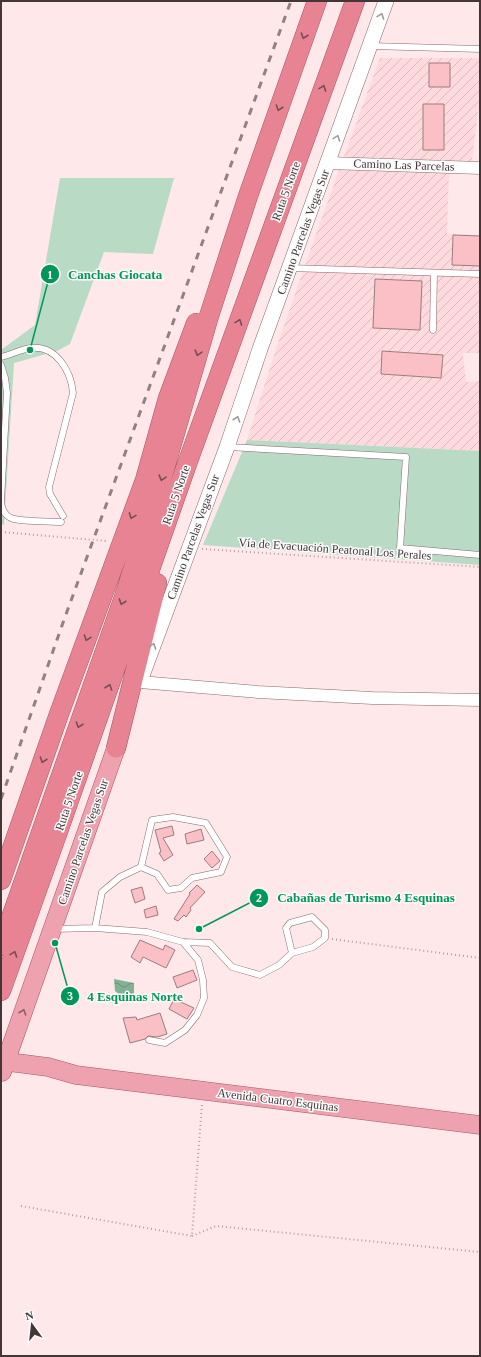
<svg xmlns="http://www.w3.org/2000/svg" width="481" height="1357" viewBox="0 0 481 1357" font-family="'Times New Roman',serif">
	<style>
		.industrial { fill: url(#industrial-furrows) }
		.pitch { fill: #b9dac4 }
		.water { fill: url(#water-waves) }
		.building { fill: #fbc0c6; stroke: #9d7c7f }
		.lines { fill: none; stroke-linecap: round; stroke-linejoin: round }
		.service-casing { stroke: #89696c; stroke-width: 7 }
		.minor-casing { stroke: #89696c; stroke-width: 13 }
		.tertiary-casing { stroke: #89696c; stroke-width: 16 }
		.primary-casing { stroke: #ab5463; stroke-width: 19 }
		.trunk-casing { stroke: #ab5463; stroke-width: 20 }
		.path { stroke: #b19fa0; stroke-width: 2; stroke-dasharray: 1 3; stroke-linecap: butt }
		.service { stroke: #fff; stroke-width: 6 }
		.minor { stroke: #fff; stroke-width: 12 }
		.tertiary { stroke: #fff; stroke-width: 15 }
		.primary { stroke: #eea2af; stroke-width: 18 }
		.trunk { stroke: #e88394; stroke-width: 19 }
		.rail { stroke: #928182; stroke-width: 3; stroke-dasharray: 7 7; stroke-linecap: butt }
		.oneway { stroke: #a29a9b }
		.oneway2 { stroke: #754d53 }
		.oneway3 { stroke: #886167 }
		.labels { text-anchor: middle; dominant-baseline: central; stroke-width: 3; stroke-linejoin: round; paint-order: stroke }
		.street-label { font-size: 12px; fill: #443637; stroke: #fbfbfb }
		.leader { fill: none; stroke: #029758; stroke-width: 1.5 }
		.callout-dot { fill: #029758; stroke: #fbfbfb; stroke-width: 1.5 }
		.mark-label { font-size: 12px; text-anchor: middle; font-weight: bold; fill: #fff }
		.callout-label { font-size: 13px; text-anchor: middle; font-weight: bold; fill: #029758; stroke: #fbfbfb; stroke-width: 3; stroke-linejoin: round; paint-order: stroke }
	</style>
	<defs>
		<pattern id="industrial-furrows" width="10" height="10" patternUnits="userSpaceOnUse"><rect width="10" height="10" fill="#fed9dd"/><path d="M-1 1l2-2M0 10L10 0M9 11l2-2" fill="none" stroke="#dbbbbe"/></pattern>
		<pattern id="water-waves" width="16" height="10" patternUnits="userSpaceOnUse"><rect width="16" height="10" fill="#82b293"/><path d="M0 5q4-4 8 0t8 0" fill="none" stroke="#6c9279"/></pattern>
	</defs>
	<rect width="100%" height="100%" fill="#fee8ea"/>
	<path class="industrial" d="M 380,58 L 480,58 L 480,99 L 470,174 L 449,174 L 447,234 L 480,235 L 480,353 L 463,353 L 466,382 L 480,381 L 480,451 L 247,440 L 278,343 L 317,231 Z"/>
	<path class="pitch" d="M 60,178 L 174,178 L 153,254 L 104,252 L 70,344 L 57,351 L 14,363 L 4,525 L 1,524 L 1,350 L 35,325 Z
		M 247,440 L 480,451 L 480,565 L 203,545 Z"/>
	<path class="water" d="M 114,979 L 134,983 L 134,993 L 124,998 L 115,991 Z"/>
	<path class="building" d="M 429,63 L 450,63 L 450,87 L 429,87 Z
		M 423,104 L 444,104 L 444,150 L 423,150 Z
		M 453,235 L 480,236 L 480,266 L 452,265 Z
		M 375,279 L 422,281 L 420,330 L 373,328 Z
		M 382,351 L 443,355 L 441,378 L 381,374 Z
		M 172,826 L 174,835 L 163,838 L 173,855 L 164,861 L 159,853 L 161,852 L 155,830 Z
		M 201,829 L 204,840 L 187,844 L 185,834 Z
		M 212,851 L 220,861 L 212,868 L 204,859 Z
		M 197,885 L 205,892 L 190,908 L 191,910 L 186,917 L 184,915 L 178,921 L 174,919 L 190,894 L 189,893 Z
		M 142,887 L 145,899 L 135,903 L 131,890 Z
		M 156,906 L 158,915 L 146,918 L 144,910 Z
		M 140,940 L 163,950 L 165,945 L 175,950 L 166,968 L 143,957 L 140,963 L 131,957 Z
		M 193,970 L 197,980 L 177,988 L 173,977 Z
		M 174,999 L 194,1008 L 187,1019 L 169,1009 Z
		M 160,1013 L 167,1034 L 157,1037 L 148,1036 L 145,1039 L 130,1043 L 123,1018 L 136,1017 L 137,1020 Z"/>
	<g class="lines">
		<g class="service-casing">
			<path id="service" d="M 370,46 L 480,49
				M 289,268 L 480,274
				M 433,330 L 434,273
				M 1,357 C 11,355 21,349 31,348 C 56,345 71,371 73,393 L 49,487 L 50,494 L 63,516
				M 1,365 L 5,378 L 7,393 L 1,500 C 1,507 4,515 11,518 C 19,522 51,521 61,522
				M 228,447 L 406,457 L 400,548 L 480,555
				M 95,928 L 102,892 L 120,877 L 141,867 L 152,820 L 173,817 L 206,823 L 227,857 L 221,872 L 192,878 L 181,888 L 168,890 L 157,874 L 141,867
				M 54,929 L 95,928 L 147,932 L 183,942 L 198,960 L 203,980 L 204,998 L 197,1015 L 185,1030 L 165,1043 L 149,1040
				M 183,942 L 210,943 L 232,967 L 260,975 L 279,965 L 292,953 L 286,928 L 290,923 L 312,917 L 325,930 L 325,938 L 313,947 L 292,953"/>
		</g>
		<g class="minor-casing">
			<path id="minor" d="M 328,163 L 480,168
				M 140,682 L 258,692 L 372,698 L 480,700"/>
		</g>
		<g class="tertiary-casing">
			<path id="tertiary" d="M 140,681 L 227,447 L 260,349 L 386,1"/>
		</g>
		<g class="primary-casing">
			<path id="primary" d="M 1,1061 L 48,1067 L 76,1075 L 480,1125
				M 2,1072 L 116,748"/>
		</g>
		<g class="trunk-casing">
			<path id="trunk" d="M 116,748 L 157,583
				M 1,880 L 59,714 L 145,480 L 168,398 L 196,323
				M 1,946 L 124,597 L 159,488 L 209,316 L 248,196 L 317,1
				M 1,991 L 60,826 L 187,464 L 355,1"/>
		</g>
		<path class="path" d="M 1,532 L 107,541
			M 202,549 L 480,567
			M 332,939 L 480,958
			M 21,1206 L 192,1236 L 202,1104
			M 192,1236 L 216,1226 L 480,1252"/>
		<use href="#service" class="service"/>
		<use href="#minor" class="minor"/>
		<use href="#tertiary" class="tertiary"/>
		<use href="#primary" class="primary"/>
		<use href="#trunk" class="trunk"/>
		<path class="rail" d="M 1,799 L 65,617 L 291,1"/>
	</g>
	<defs><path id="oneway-chevron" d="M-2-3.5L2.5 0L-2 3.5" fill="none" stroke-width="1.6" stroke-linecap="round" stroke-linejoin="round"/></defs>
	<g class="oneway">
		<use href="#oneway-chevron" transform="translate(381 16) rotate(-70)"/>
		<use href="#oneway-chevron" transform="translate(337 138) rotate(-70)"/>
		<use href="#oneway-chevron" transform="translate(237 419) rotate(-71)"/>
		<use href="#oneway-chevron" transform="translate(153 646) rotate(-70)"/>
	</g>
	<g class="oneway2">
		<use href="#oneway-chevron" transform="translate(304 36) rotate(109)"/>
		<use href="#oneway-chevron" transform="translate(323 88) rotate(-70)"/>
		<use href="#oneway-chevron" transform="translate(279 108) rotate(109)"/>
		<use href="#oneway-chevron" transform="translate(239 322) rotate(-70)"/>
		<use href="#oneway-chevron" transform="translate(198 353) rotate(106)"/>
		<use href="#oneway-chevron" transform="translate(162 478) rotate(106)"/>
		<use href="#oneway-chevron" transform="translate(132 516) rotate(110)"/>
		<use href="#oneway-chevron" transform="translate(122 602) rotate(109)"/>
		<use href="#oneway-chevron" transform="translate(87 638) rotate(110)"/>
		<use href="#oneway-chevron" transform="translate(109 687) rotate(-71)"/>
		<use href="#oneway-chevron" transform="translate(79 725) rotate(109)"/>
		<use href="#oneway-chevron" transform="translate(43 760) rotate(109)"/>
		<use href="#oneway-chevron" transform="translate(14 954) rotate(-70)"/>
	</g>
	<use class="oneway3" href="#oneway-chevron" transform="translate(23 1012) rotate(-71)"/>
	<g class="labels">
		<g class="street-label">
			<text transform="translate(404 165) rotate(2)">Camino Las Parcelas</text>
			<text transform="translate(286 191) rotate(-70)">Ruta 5 Norte</text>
			<text transform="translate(303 232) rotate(-70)">Camino Parcelas Vegas Sur</text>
			<text transform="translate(176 495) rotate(-71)">Ruta 5 Norte</text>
			<text transform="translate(193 537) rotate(-70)">Camino Parcelas Vegas Sur</text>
			<text transform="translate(335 549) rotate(4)">Vía de Evacuación Peatonal Los Perales</text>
			<text transform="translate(69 801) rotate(-71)">Ruta 5 Norte</text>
			<text transform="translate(83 842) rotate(-71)">Camino Parcelas Vegas Sur</text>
			<text transform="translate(278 1100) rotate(7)">Avenida Cuatro Esquinas</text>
		</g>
	</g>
	<path class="leader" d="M30 350L50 274M199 929L259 898M55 943L70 996"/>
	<g class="callout-dot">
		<circle cx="30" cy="350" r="4"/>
		<circle cx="199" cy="929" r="4"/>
		<circle cx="55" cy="943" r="4"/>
		<circle cx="50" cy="274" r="10"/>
		<circle cx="259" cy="898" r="10"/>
		<circle cx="70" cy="996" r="10"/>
	</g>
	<g class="mark-label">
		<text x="50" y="279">1</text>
		<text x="259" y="902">2</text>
		<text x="70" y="1000">3</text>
	</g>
	<g class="callout-label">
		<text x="115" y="279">Canchas Giocata</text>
		<text x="366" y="902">Cabañas de Turismo 4 Esquinas</text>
		<text x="135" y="1001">4 Esquinas Norte</text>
	</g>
	<rect width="481" height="1357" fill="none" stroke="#443637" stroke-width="4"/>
	<g transform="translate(32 1325) rotate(345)" stroke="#fbfbfb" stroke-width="3" paint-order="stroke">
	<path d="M0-3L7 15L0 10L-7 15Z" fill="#443637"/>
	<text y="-6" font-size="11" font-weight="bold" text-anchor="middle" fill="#443637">N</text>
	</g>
</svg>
